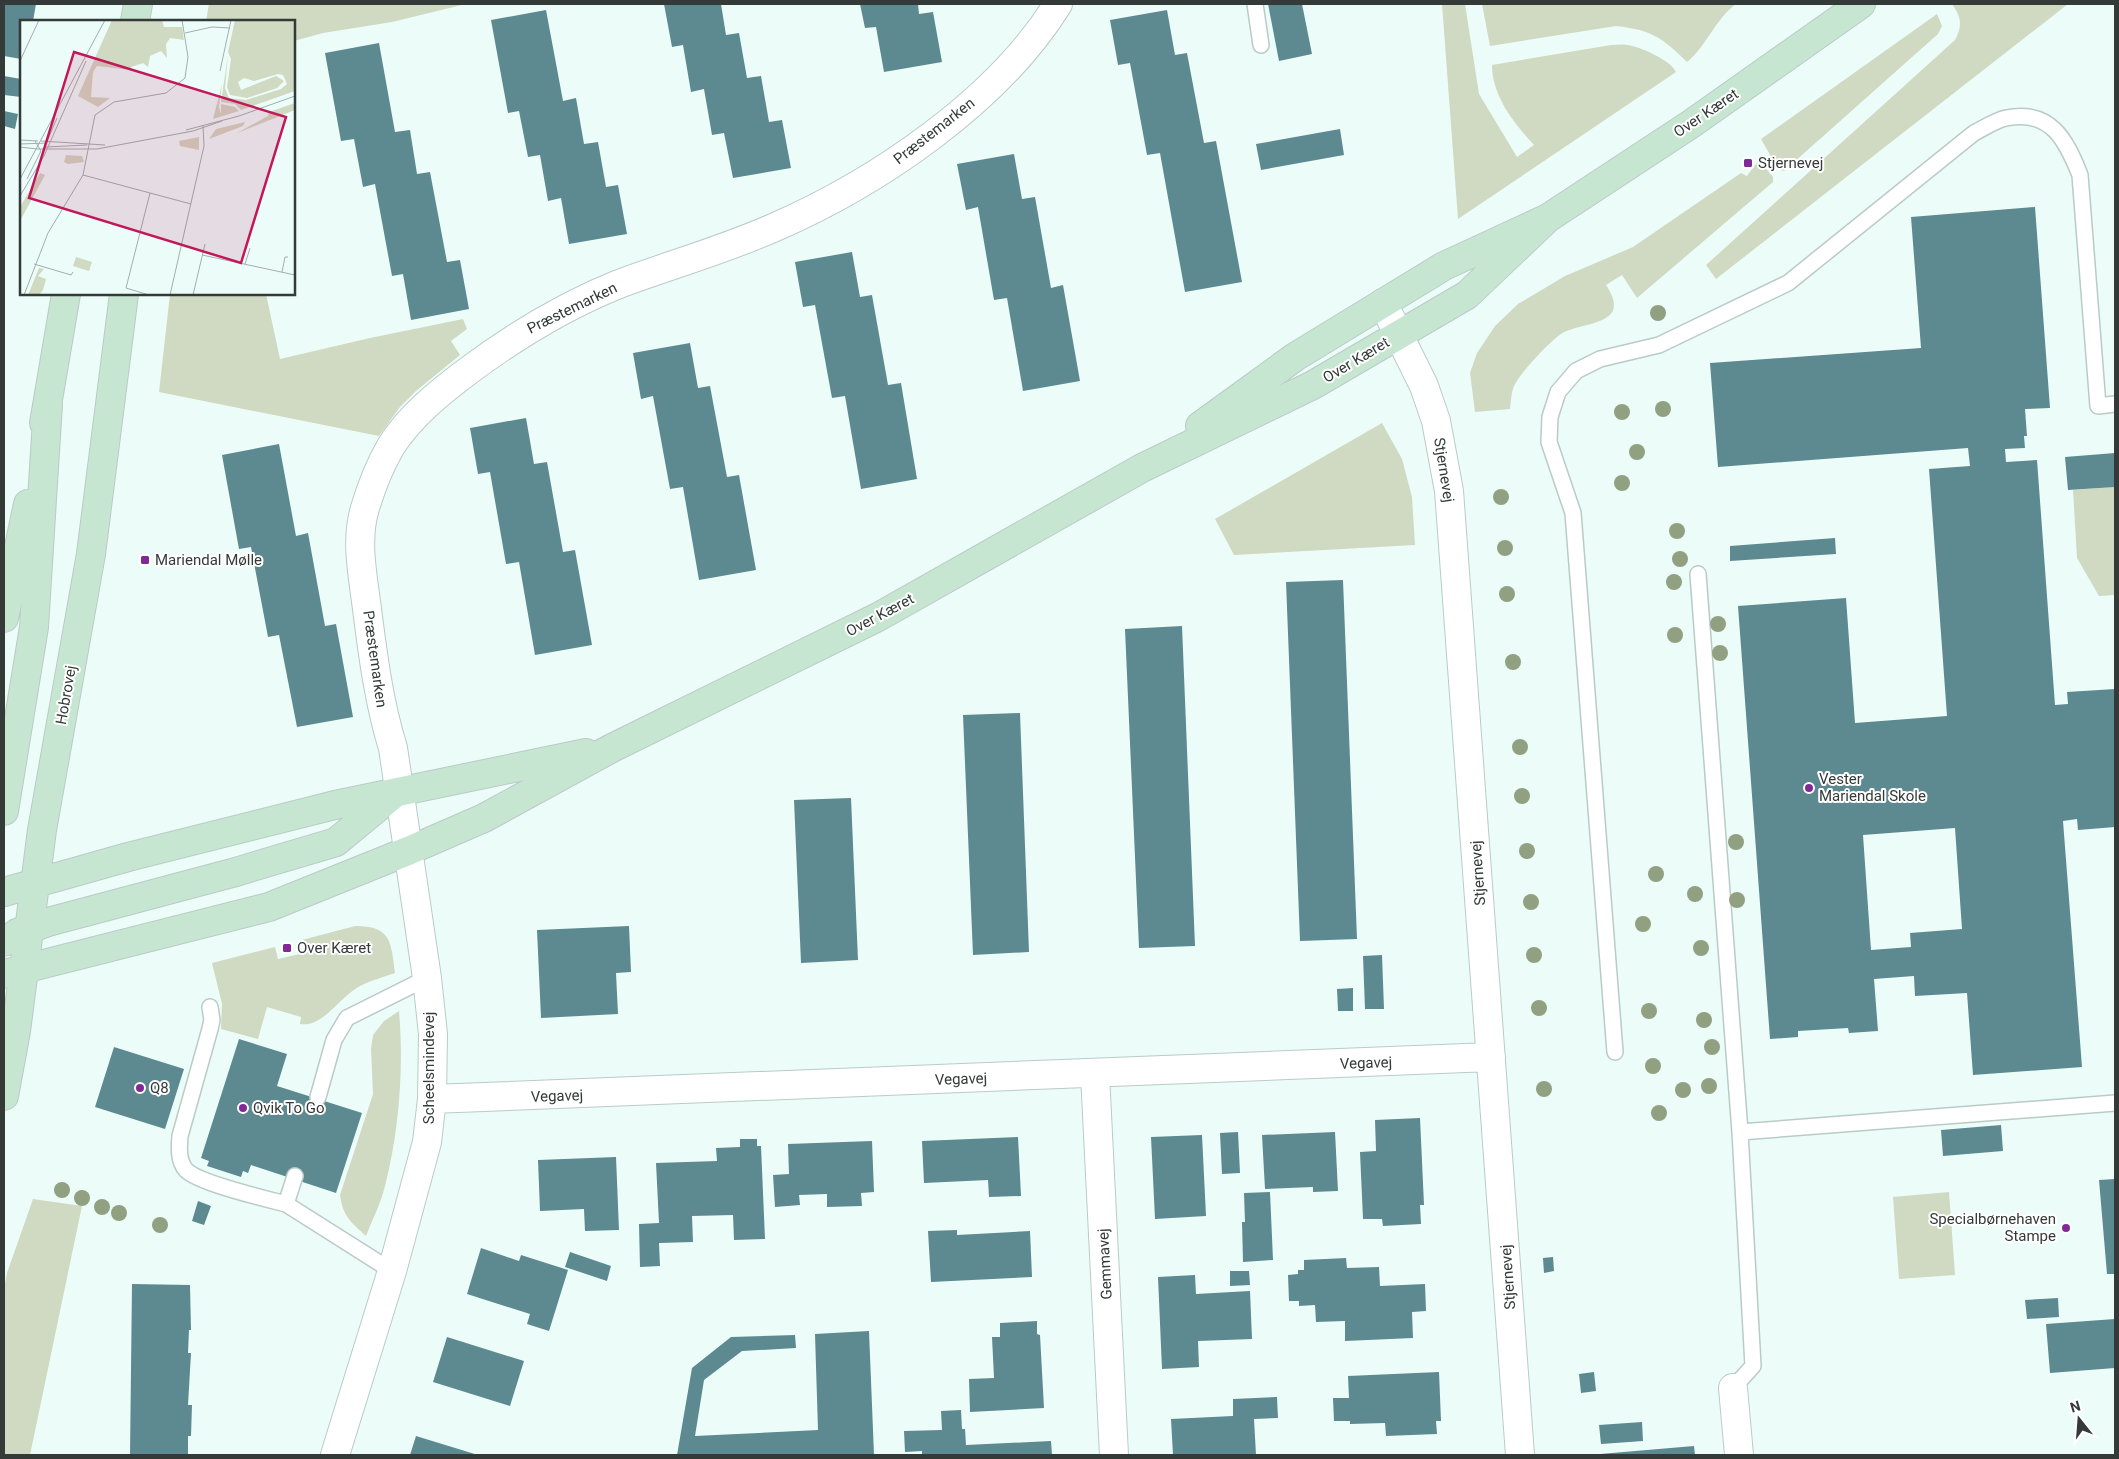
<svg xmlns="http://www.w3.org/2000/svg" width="2119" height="1459" viewBox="0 0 2119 1459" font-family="Roboto,sans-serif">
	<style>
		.green { fill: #d0d9c1 }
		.building { fill: #5d8990; fill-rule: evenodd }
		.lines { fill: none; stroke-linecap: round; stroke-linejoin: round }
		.lane-casing { stroke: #bacbc7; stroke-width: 18 }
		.street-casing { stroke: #bacbc7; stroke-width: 30 }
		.secondary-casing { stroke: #bacbc7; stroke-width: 30 }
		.lane { stroke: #fff; stroke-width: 15 }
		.street { stroke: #fff; stroke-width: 28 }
		.secondary { stroke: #c7e6d2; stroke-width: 28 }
		.tree { fill: #90a081 }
		.poi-dot { fill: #812996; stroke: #fff; stroke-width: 2 }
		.labels { text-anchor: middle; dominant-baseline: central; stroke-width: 4; stroke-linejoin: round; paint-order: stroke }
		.street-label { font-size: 15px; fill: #333a38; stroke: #fff }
		.poi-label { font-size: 15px; fill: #333a38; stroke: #fff; text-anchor: start }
		.inset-road { fill: none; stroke: #a2afac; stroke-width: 1 }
		.view { fill: #c2185b; fill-opacity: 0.15; stroke: #c2185b; stroke-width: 2.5 }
		.inset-edge { fill: none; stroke: #333a38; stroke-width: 2.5 }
	</style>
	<rect width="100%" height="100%" fill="#ecfdf9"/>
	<path class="green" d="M 209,4 L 466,4 L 392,22 L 323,33 L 294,41 L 294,21 L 206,21 Z
		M 1442,4 L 1465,4 L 1479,94 L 1517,157 L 1534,145 C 1514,123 1492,96 1492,65 L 1611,45 C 1616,45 1622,44 1627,45 C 1639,46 1672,61 1676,72 L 1458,219 Z
		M 1482,4 L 1736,4 C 1715,19 1707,46 1687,62 C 1662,37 1651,30 1616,26 L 1490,46 Z
		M 1952,4 L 2068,4 L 1716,279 L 1706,265 L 1955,40 C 1963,25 1961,17 1952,4 Z
		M 1937,14 L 1942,26 L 1938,34 L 1784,171 L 1778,169 L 1761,139 Z
		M 1759,160 L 1773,177 L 1773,182 L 1637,298 L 1622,275 L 1606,285 C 1634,327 1581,321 1561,334 C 1548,343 1521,372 1514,386 C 1511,393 1511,402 1510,409 L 1475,412 L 1470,373 L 1477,353 L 1495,326 L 1518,304 L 1565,276 L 1633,247 L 1741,173 L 1747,176 Z
		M 170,294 L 266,294 L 280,359 L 370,338 L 463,319 L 467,329 L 451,341 L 460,355 L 416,391 L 400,407 L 379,436 L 159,392 Z
		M 1382,423 L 1402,459 L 1412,497 L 1415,545 L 1234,555 L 1215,519 Z
		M 2114,487 L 2115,595 L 2099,596 L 2077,558 L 2073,490 Z
		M 355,926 C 391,926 391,941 395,973 C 384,977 372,980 362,985 C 340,995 324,1028 300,1024 L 301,1017 L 267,1007 L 258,1039 L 221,1029 L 222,1004 L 212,963 L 275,947 L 278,959 L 304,953 L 302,940 Z
		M 399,1011 C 404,1069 399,1131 385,1186 C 381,1203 372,1220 366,1236 C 351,1222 343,1217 340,1195 L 373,1094 L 371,1049 L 373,1035 L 384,1021 Z
		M 1949,1192 L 1955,1275 L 1899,1279 L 1893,1197 Z
		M 33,1199 L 82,1206 L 30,1455 L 4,1455 L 4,1289 L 7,1273 Z"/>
	<path class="building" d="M 4,4 L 36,4 L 33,21 L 21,21 L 21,59 L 4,56 Z
		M 664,4 L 721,4 L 726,35 L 739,33 L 747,78 L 761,76 L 769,122 L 782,120 L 791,168 L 733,178 L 724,133 L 712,135 L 704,89 L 691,92 L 683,45 L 672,47 Z
		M 860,4 L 918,4 L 919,14 L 933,12 L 942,62 L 884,72 L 876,27 L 865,28 Z
		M 1268,4 L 1302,4 L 1312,54 L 1279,61 Z
		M 546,10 L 563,101 L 576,98 L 584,144 L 598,142 L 606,187 L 618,185 L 627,234 L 569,244 L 561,198 L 548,201 L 540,155 L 528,157 L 519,111 L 508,113 L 491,20 Z
		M 1167,10 L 1175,55 L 1187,53 L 1204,143 L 1216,141 L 1242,282 L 1185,292 L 1160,153 L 1147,155 L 1130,63 L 1118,65 L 1110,20 Z
		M 379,43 L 395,132 L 410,130 L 417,174 L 430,172 L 447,262 L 460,260 L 469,309 L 411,320 L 403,274 L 392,276 L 375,184 L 363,187 L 354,139 L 341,141 L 325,53 Z
		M 4,76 L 21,79 L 21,97 L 4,95 Z
		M 4,111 L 18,114 L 15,129 L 4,126 Z
		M 1340,129 L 1344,155 L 1261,170 L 1256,144 Z
		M 1014,154 L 1022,199 L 1035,197 L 1051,288 L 1063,285 L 1080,381 L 1023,391 L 1007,298 L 994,300 L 978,207 L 966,210 L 957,164 Z
		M 2035,207 L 2050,408 L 2025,409 L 2027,436 L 2024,436 L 2025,448 L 2005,449 L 2006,462 L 2037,460 L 2055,705 L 2068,704 L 2067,692 L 2115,689 L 2115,827 L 2078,830 L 2077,819 L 2063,821 L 2082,1067 L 1973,1075 L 1967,993 L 1915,996 L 1914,976 L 1874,979 L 1878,1031 L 1849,1033 L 1848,1028 L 1798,1031 L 1798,1037 L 1770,1039 L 1738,606 L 1846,598 L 1855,723 L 1947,716 L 1929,469 L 1970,466 L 1968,448 L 1718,467 L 1710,363 L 1921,348 L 1911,217 ZM 1955,828 L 1962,929 L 1910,933 L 1911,947 L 1871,950 L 1863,835 Z
		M 852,252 L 860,297 L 872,295 L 888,385 L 901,383 L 917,479 L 861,489 L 845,396 L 832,398 L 815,305 L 803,307 L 795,262 Z
		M 690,343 L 698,388 L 710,386 L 727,477 L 739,475 L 756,570 L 699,580 L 683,487 L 670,489 L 653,396 L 641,399 L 633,353 Z
		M 526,418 L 534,464 L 547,462 L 563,552 L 575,550 L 592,645 L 535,655 L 519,562 L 506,564 L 490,472 L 478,474 L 470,428 Z
		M 279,444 L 296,536 L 308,533 L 325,626 L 336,624 L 353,717 L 297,727 L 279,635 L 268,637 L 251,547 L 239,549 L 222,455 Z
		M 2115,453 L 2115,487 L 2068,490 L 2065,457 Z
		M 1835,538 L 1836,554 L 1730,561 L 1730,546 Z
		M 1343,580 L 1357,939 L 1300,941 L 1286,582 Z
		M 1182,626 L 1195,946 L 1139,948 L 1125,629 Z
		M 1020,713 L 1029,952 L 973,955 L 963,715 Z
		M 851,798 L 858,960 L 801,963 L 794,800 Z
		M 629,926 L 631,972 L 616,973 L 618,1014 L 541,1018 L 537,930 Z
		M 1382,955 L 1384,1009 L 1365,1009 L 1363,956 Z
		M 1353,988 L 1353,1011 L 1338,1011 L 1337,989 Z
		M 239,1039 L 287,1054 L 277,1086 L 362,1113 L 336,1193 L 251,1165 L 248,1173 L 243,1171 L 241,1177 L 207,1166 L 209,1161 L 201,1158 Z
		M 114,1047 L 184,1069 L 165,1129 L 95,1107 Z
		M 1420,1118 L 1424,1205 L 1420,1205 L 1421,1224 L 1383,1226 L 1382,1219 L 1363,1219 L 1360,1152 L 1376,1151 L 1375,1120 Z
		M 2001,1125 L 2003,1151 L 1943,1156 L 1941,1130 Z
		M 1238,1132 L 1240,1173 L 1222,1174 L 1220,1133 Z
		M 1335,1132 L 1338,1191 L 1313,1192 L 1313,1187 L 1265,1189 L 1262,1135 Z
		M 1202,1135 L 1206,1216 L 1155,1219 L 1151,1137 Z
		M 1018,1137 L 1021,1196 L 989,1197 L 988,1180 L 924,1183 L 922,1141 Z
		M 740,1139 L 757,1139 L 757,1146 L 761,1146 L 765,1239 L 734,1240 L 733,1215 L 692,1216 L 693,1242 L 659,1243 L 660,1266 L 640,1267 L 639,1224 L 659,1223 L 656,1163 L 717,1161 L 716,1148 L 740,1147 Z
		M 872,1141 L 874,1192 L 861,1193 L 862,1206 L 827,1207 L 827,1194 L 799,1195 L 800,1205 L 775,1207 L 773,1175 L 789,1174 L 788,1144 Z
		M 616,1157 L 619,1230 L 585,1231 L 584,1209 L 540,1211 L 538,1160 Z
		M 2115,1179 L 2115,1274 L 2107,1274 L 2099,1180 Z
		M 1270,1192 L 1273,1260 L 1243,1262 L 1242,1222 L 1245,1222 L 1244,1193 Z
		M 198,1201 L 211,1206 L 204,1225 L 192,1221 Z
		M 957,1230 L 957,1235 L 1030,1231 L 1032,1277 L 931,1282 L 928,1231 Z
		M 481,1248 L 519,1261 L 521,1255 L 568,1270 L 549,1331 L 527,1324 L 530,1314 L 467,1294 Z
		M 570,1252 L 611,1266 L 607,1281 L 565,1267 Z
		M 1553,1257 L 1554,1271 L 1544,1273 L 1543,1258 Z
		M 1346,1258 L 1347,1268 L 1379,1267 L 1380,1286 L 1425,1284 L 1426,1311 L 1412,1312 L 1413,1338 L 1345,1341 L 1345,1321 L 1316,1322 L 1315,1305 L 1299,1306 L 1299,1301 L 1289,1301 L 1288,1275 L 1298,1274 L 1298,1270 L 1304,1270 L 1304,1260 Z
		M 1230,1271 L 1249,1271 L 1250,1285 L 1230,1286 Z
		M 1195,1275 L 1196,1294 L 1250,1291 L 1252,1339 L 1198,1341 L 1199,1367 L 1162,1369 L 1158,1277 Z
		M 132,1284 L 190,1285 L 191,1330 L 189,1330 L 188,1353 L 191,1353 L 188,1405 L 192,1405 L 191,1436 L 188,1436 L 188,1455 L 130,1455 Z
		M 2058,1298 L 2059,1317 L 2027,1319 L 2025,1300 Z
		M 2115,1319 L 2115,1368 L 2050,1373 L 2046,1324 Z
		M 1037,1321 L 1037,1334 L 1040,1335 L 1044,1408 L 970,1412 L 969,1379 L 994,1378 L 992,1337 L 1000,1337 L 1000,1323 Z
		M 869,1331 L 874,1455 L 677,1455 L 692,1368 L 731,1337 L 795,1335 L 796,1348 L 742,1351 L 704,1380 L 695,1436 L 818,1430 L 815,1334 Z
		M 447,1337 L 524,1361 L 510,1406 L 433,1382 Z
		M 1439,1372 L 1441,1421 L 1436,1421 L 1437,1434 L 1386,1436 L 1385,1423 L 1350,1424 L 1350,1421 L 1334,1421 L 1333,1398 L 1349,1398 L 1348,1376 Z
		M 1594,1372 L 1596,1391 L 1581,1393 L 1579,1374 Z
		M 1277,1397 L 1278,1418 L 1254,1419 L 1256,1455 L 1220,1455 L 1220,1454 L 1173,1455 L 1171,1419 L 1233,1416 L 1233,1399 Z
		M 961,1410 L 962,1429 L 965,1429 L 966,1445 L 1051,1441 L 1052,1455 L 922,1455 L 922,1451 L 905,1452 L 904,1431 L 942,1430 L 941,1411 Z
		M 1642,1422 L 1643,1441 L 1601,1444 L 1599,1425 Z
		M 416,1436 L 478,1455 L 410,1455 Z
		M 1694,1446 L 1695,1455 L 1600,1455 L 1600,1454 Z"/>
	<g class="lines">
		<g class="lane-casing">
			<path id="lane" d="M 1255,4 L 1261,45
				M 1698,574 L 1740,1132 L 2115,1103
				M 210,1007 L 212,1020 L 210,1029 L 180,1136 C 179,1147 178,1161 186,1170 C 198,1183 267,1199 286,1204
				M 1615,1052 L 1573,513 L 1549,442 L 1550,417 L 1558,392 L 1576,371 L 1600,359 L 1659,345 L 1788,283 L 1974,133 C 1984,128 1996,120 2006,118 C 2051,109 2066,140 2080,175 L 2098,406 L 2115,404
				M 318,1097 L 334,1040 L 347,1018 L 427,978
				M 295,1176 L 286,1204 L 392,1271
				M 1733,1388 L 1753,1366 L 1740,1132"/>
		</g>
		<g class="street-casing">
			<path id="street" d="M 1383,303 L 1424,386 L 1436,421 L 1449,491 L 1520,1455
				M 1095,1074 L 1114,1455
				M 432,1099 L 1491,1057
				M 1733,1388 L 1739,1455
				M 335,1455 L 392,1271 L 427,1142 L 432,1099 L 433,1034 L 427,978 L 393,748 C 379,703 373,656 367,609 C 363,576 355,541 365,508 C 371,488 380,465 391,446 C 410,416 440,392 468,371 C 515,336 564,306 619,284 C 670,265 723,250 773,228 C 877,183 998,101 1058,4"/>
		</g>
		<g class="secondary-casing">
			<path id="secondary" d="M 135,21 L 138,4
				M 44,423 L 66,294
				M 1200,426 L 1295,357 L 1444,266 L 1548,218 L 1691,124 L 1861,4
				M 4,618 L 28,504
				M 4,811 L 34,627 L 48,404
				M 4,892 L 128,857 L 335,805 L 586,753
				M 4,942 L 17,933 L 48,922 L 232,873 L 336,842 L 394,794
				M 4,974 L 269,907 L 408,851 L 484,818 L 612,748 L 878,617 L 1142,468 L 1313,385 L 1467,295 L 1548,218
				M 4,1096 L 16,1031 L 42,830 L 91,554 L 124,294"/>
		</g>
		<use href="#lane" class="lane"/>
		<use href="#street" class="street"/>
		<use href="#secondary" class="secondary"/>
	</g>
	<g class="tree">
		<circle cx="1658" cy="313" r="8"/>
		<circle cx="1663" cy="409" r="8"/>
		<circle cx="1622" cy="412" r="8"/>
		<circle cx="1637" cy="452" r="8"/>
		<circle cx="1622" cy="483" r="8"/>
		<circle cx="1501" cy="497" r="8"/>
		<circle cx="1677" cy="531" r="8"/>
		<circle cx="1505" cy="548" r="8"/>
		<circle cx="1680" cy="559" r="8"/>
		<circle cx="1674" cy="582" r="8"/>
		<circle cx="1507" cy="594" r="8"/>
		<circle cx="1718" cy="624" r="8"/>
		<circle cx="1675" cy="635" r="8"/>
		<circle cx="1720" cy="653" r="8"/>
		<circle cx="1513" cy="662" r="8"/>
		<circle cx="1520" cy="747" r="8"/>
		<circle cx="1522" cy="796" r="8"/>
		<circle cx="1736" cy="842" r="8"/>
		<circle cx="1527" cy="851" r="8"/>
		<circle cx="1656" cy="874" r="8"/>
		<circle cx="1695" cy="894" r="8"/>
		<circle cx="1737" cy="900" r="8"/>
		<circle cx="1531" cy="902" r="8"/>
		<circle cx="1643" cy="924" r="8"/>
		<circle cx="1701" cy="948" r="8"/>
		<circle cx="1534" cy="955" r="8"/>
		<circle cx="1539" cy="1008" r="8"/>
		<circle cx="1649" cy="1011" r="8"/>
		<circle cx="1704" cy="1020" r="8"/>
		<circle cx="1712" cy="1047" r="8"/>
		<circle cx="1653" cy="1066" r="8"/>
		<circle cx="1709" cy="1086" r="8"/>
		<circle cx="1544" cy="1089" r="8"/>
		<circle cx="1683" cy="1090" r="8"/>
		<circle cx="1659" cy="1113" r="8"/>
		<circle cx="62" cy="1190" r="8"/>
		<circle cx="82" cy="1198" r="8"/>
		<circle cx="102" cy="1207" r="8"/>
		<circle cx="119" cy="1213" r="8"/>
		<circle cx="160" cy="1225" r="8"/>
	</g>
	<g class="poi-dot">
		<rect x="1743" y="158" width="10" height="10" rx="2.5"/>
		<rect x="140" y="555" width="10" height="10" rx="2.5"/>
		<circle cx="1809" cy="788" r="5"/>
		<rect x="282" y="943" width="10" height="10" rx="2.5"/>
		<circle cx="140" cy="1088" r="5"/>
		<circle cx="243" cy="1108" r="5"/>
		<circle cx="2066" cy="1228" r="5"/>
	</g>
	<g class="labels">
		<g class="street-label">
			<text transform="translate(1706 113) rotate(-34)">Over Kæret</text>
			<text transform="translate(934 131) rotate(-38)">Præstemarken</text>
			<text transform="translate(572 308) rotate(-26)">Præstemarken</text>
			<text transform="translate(1356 360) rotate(-31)">Over Kæret</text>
			<text transform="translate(1444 470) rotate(81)">Stjernevej</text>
			<text transform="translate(880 615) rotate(-28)">Over Kæret</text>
			<text transform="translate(375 659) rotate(82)">Præstemarken</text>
			<text transform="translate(66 695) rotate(-80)">Hobrovej</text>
			<text transform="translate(1478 873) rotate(-94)">Stjernevej</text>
			<text transform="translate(1366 1063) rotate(-2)">Vegavej</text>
			<text transform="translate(429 1068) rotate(-90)">Scheelsmindevej</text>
			<text transform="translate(961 1079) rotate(-2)">Vegavej</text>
			<text transform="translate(557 1096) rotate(-2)">Vegavej</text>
			<text transform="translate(1105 1264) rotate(-93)">Gemmavej</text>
			<text transform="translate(1508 1277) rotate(-94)">Stjernevej</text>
		</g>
		<g class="poi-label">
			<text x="1758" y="163">Stjernevej</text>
			<text x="155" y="560">Mariendal Mølle</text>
			<text x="1819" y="779">Vester<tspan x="1819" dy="17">Mariendal Skole</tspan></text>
			<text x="297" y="948">Over Kæret</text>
			<text x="150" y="1088">Q8</text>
			<text x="253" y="1108">Qvik To Go</text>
			<text x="2056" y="1219" text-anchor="end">Specialbørnehaven<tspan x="2056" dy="17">Stampe</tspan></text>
		</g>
	</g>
	<g transform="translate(20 20)">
		<rect width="275" height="275" fill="#ecfdf9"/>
		<path d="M 92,0 L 142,0 L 144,7 L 162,7 L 164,20 L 150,18 L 146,24 L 147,38 L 141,31 L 130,36 L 128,47 L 123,43 L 111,47 L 110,50 L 77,46 L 73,52 L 71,77 L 90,78 L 78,87 L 58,76 ZM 215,0 L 275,0 L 275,71 L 221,90 L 215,84 L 201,82 L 208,35 L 205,68 L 209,78 L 226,80 L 261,69 L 267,64 L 263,55 L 258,54 L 234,61 L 224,58 L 218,62 L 221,70 L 256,56 L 264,61 L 257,68 L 227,78 L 210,75 L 207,67 L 211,39 L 208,32 ZM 202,64 L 199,87 L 201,94 L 201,84 L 215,87 L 219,91 L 193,99 ZM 275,83 L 275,90 L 217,113 L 248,96 L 249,92 ZM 225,102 L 223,106 L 189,119 L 196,109 ZM 179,117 L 179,130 L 160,126 L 159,121 ZM 46,135 L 62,136 L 64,142 L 48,144 L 44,142 ZM 20,153 L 25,155 L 0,201 L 0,187 ZM 56,237 L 72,242 L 69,251 L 53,246 ZM 19,248 L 24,249 L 18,256 L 26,259 L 23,270 L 19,275 L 8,275 Z" fill="#d0d9c1"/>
		<path class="inset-road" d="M 165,13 L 192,7 L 210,8M 0,41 L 19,0M 200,51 L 211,0M 166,110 L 219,96 L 275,76M 0,120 L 18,121M 21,121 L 85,125M 0,124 L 27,123M 26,124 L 37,98M 0,127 L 17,129M 26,127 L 67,125M 17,129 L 77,129 L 173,111 L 202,101M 63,155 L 171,184M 0,159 L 85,0M 7,159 L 21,131 L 15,121M 0,176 L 24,136 L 66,41M 182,235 L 275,255M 14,244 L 51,255 L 53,252M 225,244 L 230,228M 262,252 L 265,237 L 268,237M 4,275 L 28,213 L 63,155 L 75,95 L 94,82 L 146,73 L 165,58 L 168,37 L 162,0M 129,275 L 106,268 L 130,173M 150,275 L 184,126 L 183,106M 173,275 L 185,224"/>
		<path class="view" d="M 54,32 L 266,97 L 221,243 L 9,178 Z"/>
		<rect width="275" height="275" class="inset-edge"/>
	</g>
	<rect width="2119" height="1459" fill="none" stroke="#333a38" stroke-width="10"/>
	<g transform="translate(2079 1419) rotate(343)" stroke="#ffffff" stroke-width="4" paint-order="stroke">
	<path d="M0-4L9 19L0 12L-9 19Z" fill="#333a38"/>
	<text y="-8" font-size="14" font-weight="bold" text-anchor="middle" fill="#333a38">N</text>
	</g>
</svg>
